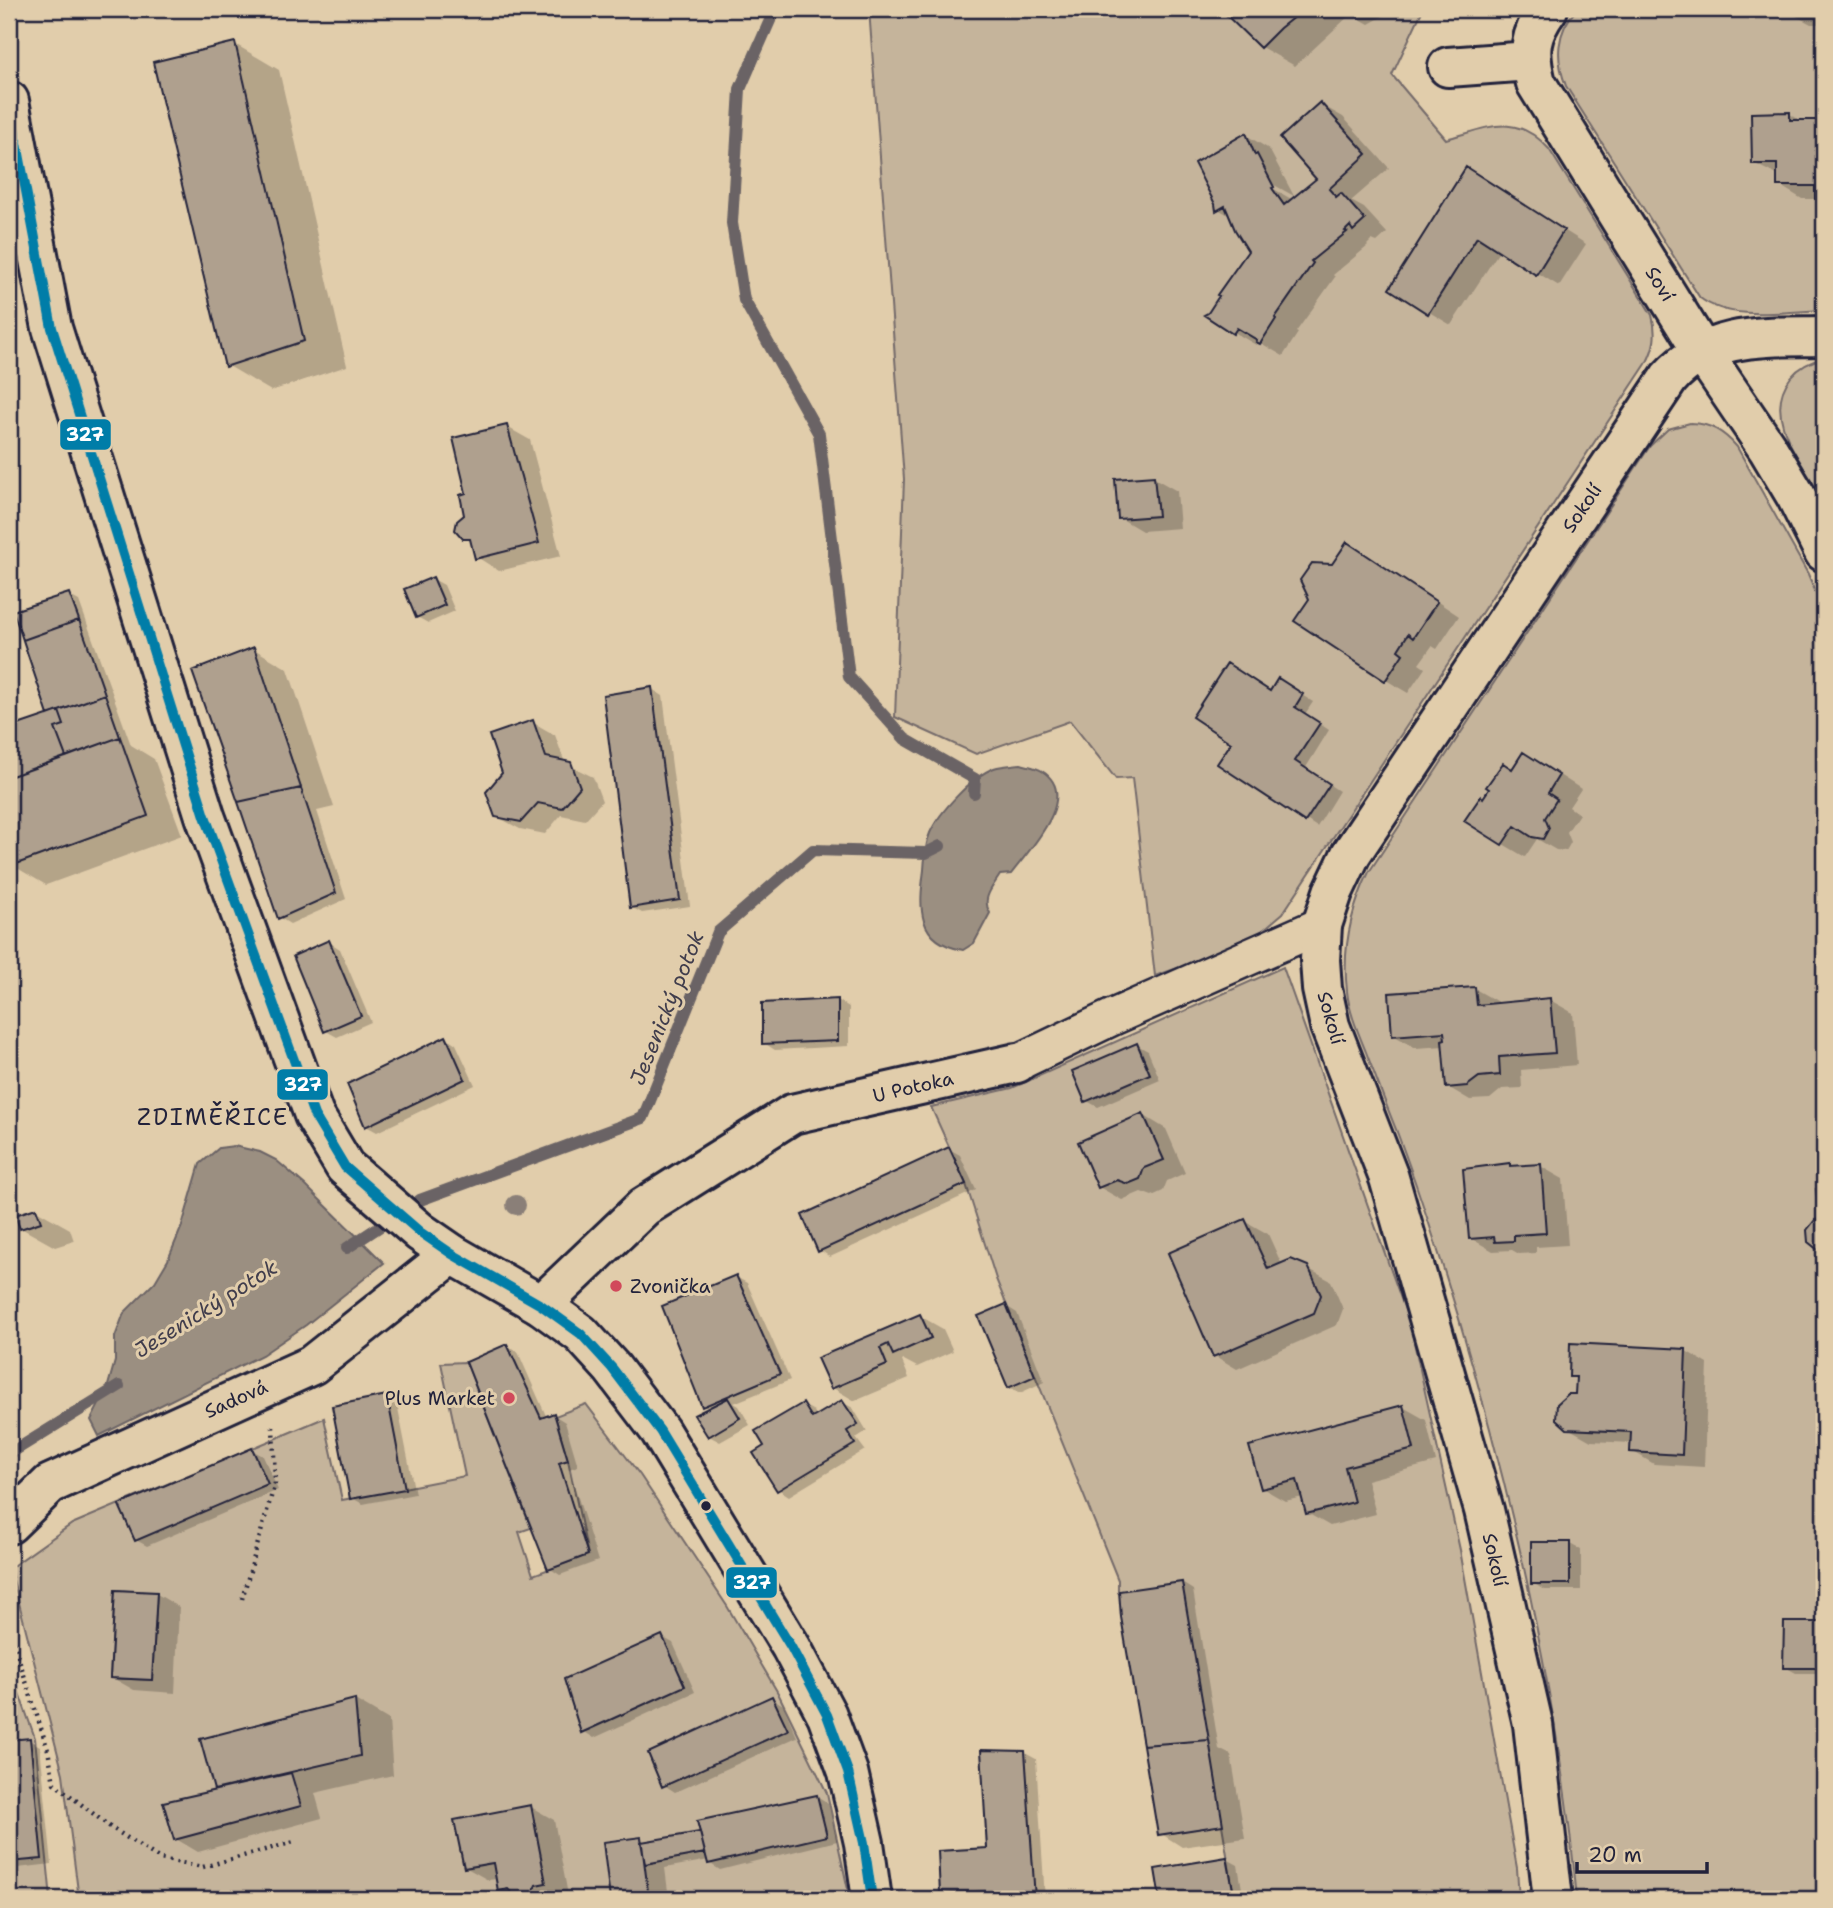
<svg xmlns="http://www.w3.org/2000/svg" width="1833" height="1908" viewBox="0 0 1833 1908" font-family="'Shantell Sans',sans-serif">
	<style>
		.green { fill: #c5b49b; stroke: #746b6b; stroke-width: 2; fill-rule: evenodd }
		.water { fill: #9b8f81; stroke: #6b6365; stroke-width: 2 }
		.shadow { fill: #0003 }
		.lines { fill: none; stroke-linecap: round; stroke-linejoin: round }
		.stream { stroke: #6b6365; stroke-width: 12 }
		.building { fill: #afa08e; stroke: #22223b; stroke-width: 2 }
		.pedestrian-casing { stroke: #22223b; stroke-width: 40 }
		.minor-casing { stroke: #22223b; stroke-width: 44 }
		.tertiary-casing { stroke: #22223b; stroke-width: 44 }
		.path { stroke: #22223b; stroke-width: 4.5; stroke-dasharray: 2 5; stroke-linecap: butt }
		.pedestrian { stroke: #e1cdab; stroke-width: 35 }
		.minor { stroke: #e1cdab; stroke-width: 38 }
		.tertiary { stroke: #e1cdab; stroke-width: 38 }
		.bus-1-casing { stroke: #e1cdab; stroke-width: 16 }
		.bus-1 { stroke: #007da8; stroke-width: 10 }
		.tree { fill: #8a7f78 }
		.poi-dot { fill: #d1495b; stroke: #e1cdab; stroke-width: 2.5 }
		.bus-dot { fill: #22223b; stroke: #e1cdab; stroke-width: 2.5 }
		.labels { text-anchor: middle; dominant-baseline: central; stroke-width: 6; stroke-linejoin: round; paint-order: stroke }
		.street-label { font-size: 19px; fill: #22223b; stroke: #e1cdab }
		.poi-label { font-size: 19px; fill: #22223b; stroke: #e1cdab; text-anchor: start }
		.water-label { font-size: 21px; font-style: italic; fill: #403d4c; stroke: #e1cdab }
		.quarter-label { font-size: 23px; letter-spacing: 2px; fill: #22223b; stroke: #e1cdab }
		.line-badge { stroke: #e1cdab; stroke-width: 2.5 }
		.badge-label { font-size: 19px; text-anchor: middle; font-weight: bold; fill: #fff }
	</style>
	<rect width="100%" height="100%" fill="#e1cdab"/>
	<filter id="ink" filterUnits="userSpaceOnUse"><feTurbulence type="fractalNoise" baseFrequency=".0143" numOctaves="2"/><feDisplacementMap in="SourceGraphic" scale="14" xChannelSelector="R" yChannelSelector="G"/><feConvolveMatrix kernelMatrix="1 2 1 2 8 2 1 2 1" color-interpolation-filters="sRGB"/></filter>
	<g filter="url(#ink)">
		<path class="green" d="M 869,9 L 1423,9 L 1392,75 L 1446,139 C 1487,128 1516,111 1549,149 L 1652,315 C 1657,334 1655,347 1646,364 L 1283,913 L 1248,943 L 1155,976 L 1132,778 L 1116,779 L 1070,721 L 976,754 L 895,717 L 904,479 Z
			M 1577,9 L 1824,9 L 1824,310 C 1787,311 1731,322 1700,298 L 1566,86 C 1555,59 1556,31 1577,9 Z
			M 1824,358 L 1824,502 C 1806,466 1759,417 1791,377 C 1800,366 1811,361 1824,358 Z
			M 1690,423 C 1710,423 1724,432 1737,447 L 1808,574 L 1824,612 L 1824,1899 L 1577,1899 C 1559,1703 1515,1507 1459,1319 C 1440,1256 1420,1193 1397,1132 C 1386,1105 1376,1078 1366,1052 C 1358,1032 1349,1012 1347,991 C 1342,949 1351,909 1369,872 L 1650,446 L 1668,429 Z
			M 1283,967 L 1410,1324 L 1460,1550 L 1517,1868 L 1519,1899 L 1234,1899 L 1237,1890 L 1233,1890 L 1181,1583 L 1118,1592 L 1118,1580 L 996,1279 L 966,1184 L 931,1107 L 1012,1088 Z
			M 466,1362 L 531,1528 L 519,1532 L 533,1575 L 588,1555 L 568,1460 L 555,1416 L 586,1404 L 640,1475 L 727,1606 L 778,1693 L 827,1793 L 850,1899 L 79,1899 L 63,1774 L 10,1568 L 72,1524 L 324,1418 L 342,1500 L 465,1476 L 441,1363 ZM 115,1590 L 157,1593 L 152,1680 L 110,1678 Z
			M 9,1665 L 35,1738 L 51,1899 L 9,1899 Z"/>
		<path class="water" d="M 1021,764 C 1027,766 1036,767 1042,771 C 1082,796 1028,851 1011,874 L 1000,875 C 992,888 981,899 990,913 L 974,943 L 963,950 C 916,942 919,907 924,870 C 925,858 925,844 930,833 C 939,812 973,776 994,768 C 1002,765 1012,765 1021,764 Z
			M 234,1146 L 260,1152 L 276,1160 L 305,1185 L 384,1263 L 306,1325 L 262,1355 L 99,1436 L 91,1420 L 107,1389 L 115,1361 L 115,1337 L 124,1313 L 155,1282 L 168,1260 L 182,1226 L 200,1164 L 219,1148 Z"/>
		<path class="shadow" d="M 1223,9 L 1396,9 L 1369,24 L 1351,14 L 1295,66 L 1261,47 Z
			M 1783,9 L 1824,9 L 1824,24 L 1811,24 Z
			M 235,44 L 279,70 L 347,366 L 271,391 L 227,365 Z
			M 1320,104 L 1343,117 L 1389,168 L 1351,201 L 1364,208 L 1387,233 L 1377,242 L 1372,240 L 1367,245 L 1368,246 L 1333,275 L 1335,277 L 1296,332 L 1298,333 L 1283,356 L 1259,342 L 1256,345 L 1234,332 L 1250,251 L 1232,217 L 1218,209 L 1246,135 L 1269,149 L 1294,196 L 1267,181 L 1265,184 L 1293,200 L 1318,179 Z
			M 1790,114 L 1803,122 L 1824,122 L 1824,203 L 1817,199 L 1802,199 L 1779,185 L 1779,176 L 1753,163 Z
			M 1489,183 L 1586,244 L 1559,286 L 1500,250 L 1451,325 L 1429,312 Z
			M 507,427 L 530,440 L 561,556 L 499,571 L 477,557 L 473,542 L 462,536 L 468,494 Z
			M 1154,478 L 1177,491 L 1180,528 L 1142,531 L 1120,518 Z
			M 1370,557 L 1459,616 L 1437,649 L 1432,646 L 1419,664 L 1425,668 L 1408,693 L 1386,680 L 1332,566 Z
			M 433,579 L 444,585 L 455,611 L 428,623 L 417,617 Z
			M 68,595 L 79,601 L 131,745 L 154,759 L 182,835 L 46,885 L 12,865 L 9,856 L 9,730 L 51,716 Z
			M 254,649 L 288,669 L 334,807 L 317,811 L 346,899 L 290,924 L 280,918 Z
			M 1289,687 L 1313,702 L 1305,714 L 1329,730 L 1305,769 L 1339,791 L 1317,827 L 1220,764 Z
			M 652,689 L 663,696 L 690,906 L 642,913 L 631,907 Z
			M 532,722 L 555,735 L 565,763 L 593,777 L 602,801 L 585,820 L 561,815 L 545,834 L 520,829 L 496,816 L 504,773 Z
			M 1547,767 L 1581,789 L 1569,807 L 1579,814 L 1567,832 L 1571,842 L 1566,851 L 1556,850 L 1537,839 L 1525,857 L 1503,844 L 1484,800 L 1513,771 Z
			M 329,942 L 340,949 L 371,1022 L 337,1037 L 326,1031 Z
			M 1475,989 L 1498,1002 L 1498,1005 L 1550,1000 L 1573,1013 L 1577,1065 L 1521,1070 L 1522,1088 L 1502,1089 L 1490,1099 L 1470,1100 L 1448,1087 L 1444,1046 L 1416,1048 L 1393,1035 Z
			M 838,1000 L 849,1007 L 849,1046 L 775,1050 L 764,1043 Z
			M 446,1037 L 456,1044 L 475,1085 L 377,1132 L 366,1126 Z
			M 1137,1045 L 1148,1051 L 1160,1080 L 1098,1107 L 1087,1101 Z
			M 1143,1115 L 1166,1129 L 1185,1173 L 1167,1181 L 1163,1191 L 1152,1196 L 1141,1192 L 1122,1200 L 1099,1187 Z
			M 949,1149 L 960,1155 L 976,1190 L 830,1257 L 820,1250 Z
			M 1510,1164 L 1515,1167 L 1540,1166 L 1563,1179 L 1568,1245 L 1536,1247 L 1536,1253 L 1519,1254 L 1512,1250 L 1493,1251 L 1470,1238 Z
			M 36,1210 L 70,1229 L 74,1241 L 55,1247 L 21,1228 Z
			M 1245,1221 L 1268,1234 L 1282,1265 L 1307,1268 L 1331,1281 L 1343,1309 L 1337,1325 L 1237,1369 L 1215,1356 Z
			M 736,1277 L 747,1283 L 790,1380 L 734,1403 L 739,1406 L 750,1425 L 720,1442 L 709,1436 L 710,1409 L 703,1406 Z
			M 1006,1306 L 1017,1313 L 1044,1382 L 1020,1393 L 1009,1387 Z
			M 920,1316 L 943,1329 L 953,1351 L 917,1367 L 904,1360 L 902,1361 L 909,1378 L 855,1401 L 833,1388 L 820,1359 Z
			M 507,1346 L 518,1352 L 547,1418 L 554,1415 L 565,1422 L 578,1466 L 569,1469 L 598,1561 L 560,1575 L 549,1568 Z
			M 1686,1351 L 1708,1364 L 1704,1467 L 1654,1464 L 1632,1451 L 1632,1443 L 1591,1441 L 1568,1428 L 1577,1396 L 1577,1380 L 1571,1376 Z
			M 386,1397 L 397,1403 L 415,1494 L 363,1504 L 352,1498 Z
			M 842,1402 L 853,1408 L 867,1431 L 856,1438 L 865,1450 L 789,1496 L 778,1489 L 767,1447 L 803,1405 L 814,1411 L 817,1417 Z
			M 1403,1407 L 1426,1420 L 1436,1462 L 1367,1480 L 1376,1514 L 1330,1526 L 1307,1513 L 1303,1497 L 1285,1501 L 1262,1488 Z
			M 252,1450 L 263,1456 L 278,1490 L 147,1546 L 136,1540 Z
			M 1570,1544 L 1581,1550 L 1581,1590 L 1544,1590 L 1533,1583 Z
			M 1182,1583 L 1193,1590 L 1219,1749 L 1231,1755 L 1245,1838 L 1182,1847 L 1160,1833 Z
			M 157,1594 L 179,1607 L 175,1693 L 134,1690 L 111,1677 Z
			M 1785,1624 L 1824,1624 L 1824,1673 L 1796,1673 L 1785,1667 Z
			M 662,1637 L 673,1643 L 695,1692 L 594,1738 L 583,1731 Z
			M 772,1698 L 783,1705 L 797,1737 L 675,1792 L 664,1785 Z
			M 355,1700 L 389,1720 L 393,1775 L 315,1793 L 322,1818 L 198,1852 L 176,1839 L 219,1791 L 216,1788 Z
			M 29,1740 L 40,1746 L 52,1864 L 9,1869 L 9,1742 Z
			M 1025,1753 L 1036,1759 L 1045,1899 L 992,1899 L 992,1897 L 953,1899 L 942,1893 L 989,1850 Z
			M 817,1796 L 828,1803 L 837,1841 L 720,1870 L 709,1863 L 709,1860 L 665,1868 L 669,1899 L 612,1899 L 605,1844 L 640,1839 L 648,1843 L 703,1833 Z
			M 531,1807 L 554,1820 L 568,1895 L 559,1897 L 558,1899 L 515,1899 L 499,1890 L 497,1879 L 488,1880 L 465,1867 Z
			M 1227,1859 L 1238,1865 L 1243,1895 L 1247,1899 L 1162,1899 L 1157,1870 Z"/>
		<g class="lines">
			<path class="stream" d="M 775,9 L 740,89 L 732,223 L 744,300 L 819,434 L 849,677 L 905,739 L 975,779 L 974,793
				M 347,1248 L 420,1200 L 643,1118 L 718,932 L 813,850 L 926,853 L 940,846
				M 9,1454 L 119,1386"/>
		</g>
		<path class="building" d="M 1220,9 L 1304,9 L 1280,28 L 1260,48 Z
			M 235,42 L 304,341 L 225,367 L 153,62 Z
			M 1320,102 L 1367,154 L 1329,189 L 1336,197 L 1341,193 L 1365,220 L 1353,231 L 1350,226 L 1345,231 L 1347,232 L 1311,261 L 1313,263 L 1275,318 L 1276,319 L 1260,344 L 1256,342 L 1257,340 L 1237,328 L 1233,334 L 1204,315 L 1208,313 L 1219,296 L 1217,295 L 1248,251 L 1235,230 L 1225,206 L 1216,211 L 1215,204 L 1194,163 L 1246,133 L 1255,155 L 1257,154 L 1274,187 L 1272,188 L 1284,205 L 1316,179 L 1280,138 Z
			M 1790,112 L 1790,120 L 1824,120 L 1824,199 L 1815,199 L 1815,186 L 1777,186 L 1777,164 L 1752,164 L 1751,113 Z
			M 1466,167 L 1564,230 L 1536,275 L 1477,237 L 1428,314 L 1389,289 Z
			M 507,425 L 539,543 L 475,559 L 470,539 L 463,539 L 455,530 L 457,521 L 464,515 L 460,495 L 466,493 L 453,438 Z
			M 1154,476 L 1158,516 L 1118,519 L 1115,479 Z
			M 1347,542 L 1437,602 L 1413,638 L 1408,634 L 1398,650 L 1403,654 L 1385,681 L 1294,621 L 1309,599 L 1300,580 L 1312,563 L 1332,564 Z
			M 433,577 L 445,605 L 416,618 L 404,589 Z
			M 69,593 L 79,620 L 23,640 L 13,611 Z
			M 79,620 L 105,694 L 48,715 L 23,640 Z
			M 254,647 L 301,788 L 238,802 L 192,671 Z
			M 1227,663 L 1270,691 L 1278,678 L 1303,694 L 1295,707 L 1320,723 L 1295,761 L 1330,784 L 1305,822 L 1217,764 L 1231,743 L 1192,717 Z
			M 652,687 L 680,900 L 630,908 L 603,695 Z
			M 105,694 L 120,737 L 66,757 L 55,728 L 64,725 L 59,711 Z
			M 59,711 L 64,725 L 55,728 L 66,757 L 9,777 L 9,728 Z
			M 533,720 L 546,757 L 571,762 L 580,787 L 562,808 L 538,803 L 521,822 L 495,817 L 486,792 L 502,773 L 489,735 Z
			M 120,737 L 148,816 L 11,866 L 9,777 Z
			M 1523,752 L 1559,775 L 1548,793 L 1557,799 L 1545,818 L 1549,828 L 1543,839 L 1532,837 L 1515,826 L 1502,845 L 1464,821 L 1481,796 L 1483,798 L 1489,789 L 1486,787 L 1503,763 L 1512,769 Z
			M 301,788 L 336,893 L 278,919 L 238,802 Z
			M 329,940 L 361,1016 L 324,1032 L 293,956 Z
			M 1475,987 L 1477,1005 L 1550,998 L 1555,1053 L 1499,1057 L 1500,1075 L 1479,1077 L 1467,1086 L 1446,1088 L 1442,1040 L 1445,1039 L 1444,1032 L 1392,1036 L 1389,993 Z
			M 838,999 L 838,1041 L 762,1044 L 762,1003 Z
			M 446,1036 L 465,1079 L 365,1127 L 347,1084 Z
			M 1137,1043 L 1150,1074 L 1085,1102 L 1072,1071 Z
			M 1143,1113 L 1164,1160 L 1144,1168 L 1140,1179 L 1128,1184 L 1117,1180 L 1098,1188 L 1078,1142 Z
			M 949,1147 L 966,1184 L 818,1252 L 802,1215 Z
			M 1510,1163 L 1510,1166 L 1541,1164 L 1546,1233 L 1514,1235 L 1514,1241 L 1495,1242 L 1494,1237 L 1469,1239 L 1463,1169 Z
			M 1824,1188 L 1824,1250 L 1818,1250 L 1808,1242 L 1807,1230 L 1815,1220 L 1820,1219 L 1816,1189 Z
			M 36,1208 L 41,1222 L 20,1229 L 15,1215 Z
			M 1245,1219 L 1268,1269 L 1291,1259 L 1308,1266 L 1321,1295 L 1314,1313 L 1213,1357 L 1168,1253 Z
			M 736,1275 L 780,1374 L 702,1407 L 662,1306 Z
			M 1006,1304 L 1035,1376 L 1008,1388 L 978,1316 Z
			M 920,1314 L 931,1338 L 893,1355 L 888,1344 L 880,1348 L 887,1365 L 831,1389 L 817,1358 Z
			M 1570,1343 L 1686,1349 L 1682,1455 L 1630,1452 L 1631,1432 L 1567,1429 L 1556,1419 L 1557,1404 L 1568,1394 L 1575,1394 L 1576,1377 L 1569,1377 Z
			M 507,1344 L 541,1418 L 554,1413 L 568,1460 L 559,1463 L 588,1555 L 548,1570 L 466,1362 Z
			M 387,1395 L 405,1489 L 350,1499 L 332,1406 Z
			M 728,1398 L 740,1418 L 708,1437 L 694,1415 Z
			M 842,1400 L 858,1424 L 847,1431 L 855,1444 L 777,1491 L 753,1453 L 764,1446 L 755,1431 L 803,1403 L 812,1418 Z
			M 1403,1405 L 1414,1449 L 1345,1467 L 1354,1502 L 1306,1514 L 1297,1480 L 1261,1489 L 1249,1446 Z
			M 252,1448 L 268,1484 L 135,1541 L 119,1505 Z
			M 1531,1542 L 1570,1542 L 1570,1584 L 1531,1584 Z
			M 1182,1582 L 1209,1740 L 1143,1745 L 1121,1617 L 1119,1591 Z
			M 115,1590 L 157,1592 L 152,1680 L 110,1678 Z
			M 1784,1622 L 1824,1622 L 1824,1668 L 1783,1668 Z
			M 662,1635 L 685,1686 L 581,1733 L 564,1679 Z
			M 772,1696 L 788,1730 L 662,1787 L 648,1753 Z
			M 355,1699 L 360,1756 L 214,1790 L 200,1739 Z
			M 30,1738 L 42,1859 L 9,1862 L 9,1740 Z
			M 1209,1740 L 1223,1825 L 1158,1835 L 1143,1745 Z
			M 981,1750 L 1025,1751 L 1035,1899 L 990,1899 L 990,1891 L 940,1894 L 938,1851 L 987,1848 Z
			M 291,1773 L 301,1806 L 174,1840 L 163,1802 Z
			M 817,1795 L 827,1836 L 708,1864 L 697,1821 Z
			M 531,1805 L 546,1883 L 536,1885 L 531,1896 L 516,1898 L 508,1889 L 498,1891 L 493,1863 L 464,1868 L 454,1820 Z
			M 700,1832 L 705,1853 L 645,1864 L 641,1842 Z
			M 641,1837 L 649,1899 L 610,1899 L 603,1842 Z
			M 1227,1857 L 1233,1890 L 1237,1889 L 1237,1895 L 1233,1896 L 1234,1899 L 1160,1899 L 1155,1869 Z"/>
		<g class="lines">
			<g class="pedestrian-casing">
				<path id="pedestrian" d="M 1017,1063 L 1113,1017 L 1322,925"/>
			</g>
			<g class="minor-casing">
				<path id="minor" d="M 1548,9 C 1529,36 1528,51 1536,83 L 1703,353 L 1768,449 L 1796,496 L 1824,552
					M 1448,67 L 1530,61
					M 541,1305 L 644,1207 L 792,1114 L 1017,1063
					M 9,1524 L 50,1484 L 312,1365 L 452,1254
					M 1553,1899 L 1533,1724 L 1484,1510 L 1389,1178 L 1330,1026 L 1322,989 L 1320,960 L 1322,925 L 1333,892 L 1351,854 L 1669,378 C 1711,331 1767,337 1824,336"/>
			</g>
			<g class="tertiary-casing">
				<path id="tertiary" d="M 9,101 L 52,328 L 205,816 L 314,1115 L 345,1167 L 420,1232 L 452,1254 L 541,1305 L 581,1334 L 612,1368 L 660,1431 L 791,1647 L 827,1715 L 848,1772 L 864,1843 L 872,1899"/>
			</g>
			<path class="path" d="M 242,1599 L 275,1483 L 273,1426
				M 9,1628 L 48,1750 L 54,1783 L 109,1826 L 160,1859 L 203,1867 L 294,1842"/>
			<use href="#pedestrian" class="pedestrian"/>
			<use href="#minor" class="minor"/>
			<use href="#tertiary" class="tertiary"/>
			<g class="bus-1-casing">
				<path id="bus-1" d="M 9,101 L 52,328 L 205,816 L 314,1115 L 345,1167 L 420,1232 L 452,1254 L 541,1305 L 581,1334 L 612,1368 L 660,1431 L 791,1647 L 827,1715 L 848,1772 L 864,1843 L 872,1899"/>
			</g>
			<use href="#bus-1" class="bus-1"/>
		</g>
		<circle class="tree" cx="516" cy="1205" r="10"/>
	</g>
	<g class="poi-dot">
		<circle cx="616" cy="1286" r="7"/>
		<circle cx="509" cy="1398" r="7"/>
	</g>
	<circle class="bus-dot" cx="706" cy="1506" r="6"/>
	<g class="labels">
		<g class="street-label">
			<text transform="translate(1660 284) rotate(58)">Soví</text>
			<text transform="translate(1582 508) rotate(-56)">Sokolí</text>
			<text transform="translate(1331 1018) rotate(74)">Sokolí</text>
			<text transform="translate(913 1087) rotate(-13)">U Potoka</text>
			<text transform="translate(236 1399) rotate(-24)">Sadová</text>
			<text transform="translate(1495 1560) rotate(77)">Sokolí</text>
		</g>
		<g class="poi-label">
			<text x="630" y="1286">Zvonička</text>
			<text x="495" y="1398" text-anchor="end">Plus Market</text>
		</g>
		<g class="water-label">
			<text transform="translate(667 1008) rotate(-68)">Jesenický potok</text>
			<text transform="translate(206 1309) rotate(-32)">Jesenický potok</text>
		</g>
		<g class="quarter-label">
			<text x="213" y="1117">ZDIMĚŘICE</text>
		</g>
	</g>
	<g class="line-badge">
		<rect x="59" y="418" width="53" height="33" rx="7" fill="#007da8"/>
		<rect x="276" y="1068" width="53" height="33" rx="7" fill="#007da8"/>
		<rect x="725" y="1566" width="53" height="33" rx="7" fill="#007da8"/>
	</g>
	<g class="badge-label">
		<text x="85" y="441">327</text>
		<text x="303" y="1091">327</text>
		<text x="752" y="1589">327</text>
	</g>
	<rect width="1833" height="1908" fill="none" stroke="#e1cdab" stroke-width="35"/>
	<rect x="18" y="18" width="1798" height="1873" fill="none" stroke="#22223b" stroke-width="2.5" filter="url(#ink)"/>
	<path d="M1577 1862v10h130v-10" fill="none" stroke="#22223b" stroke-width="3.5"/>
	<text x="1588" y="1862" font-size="21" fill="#22223b" stroke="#e1cdab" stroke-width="5" paint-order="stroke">20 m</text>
</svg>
